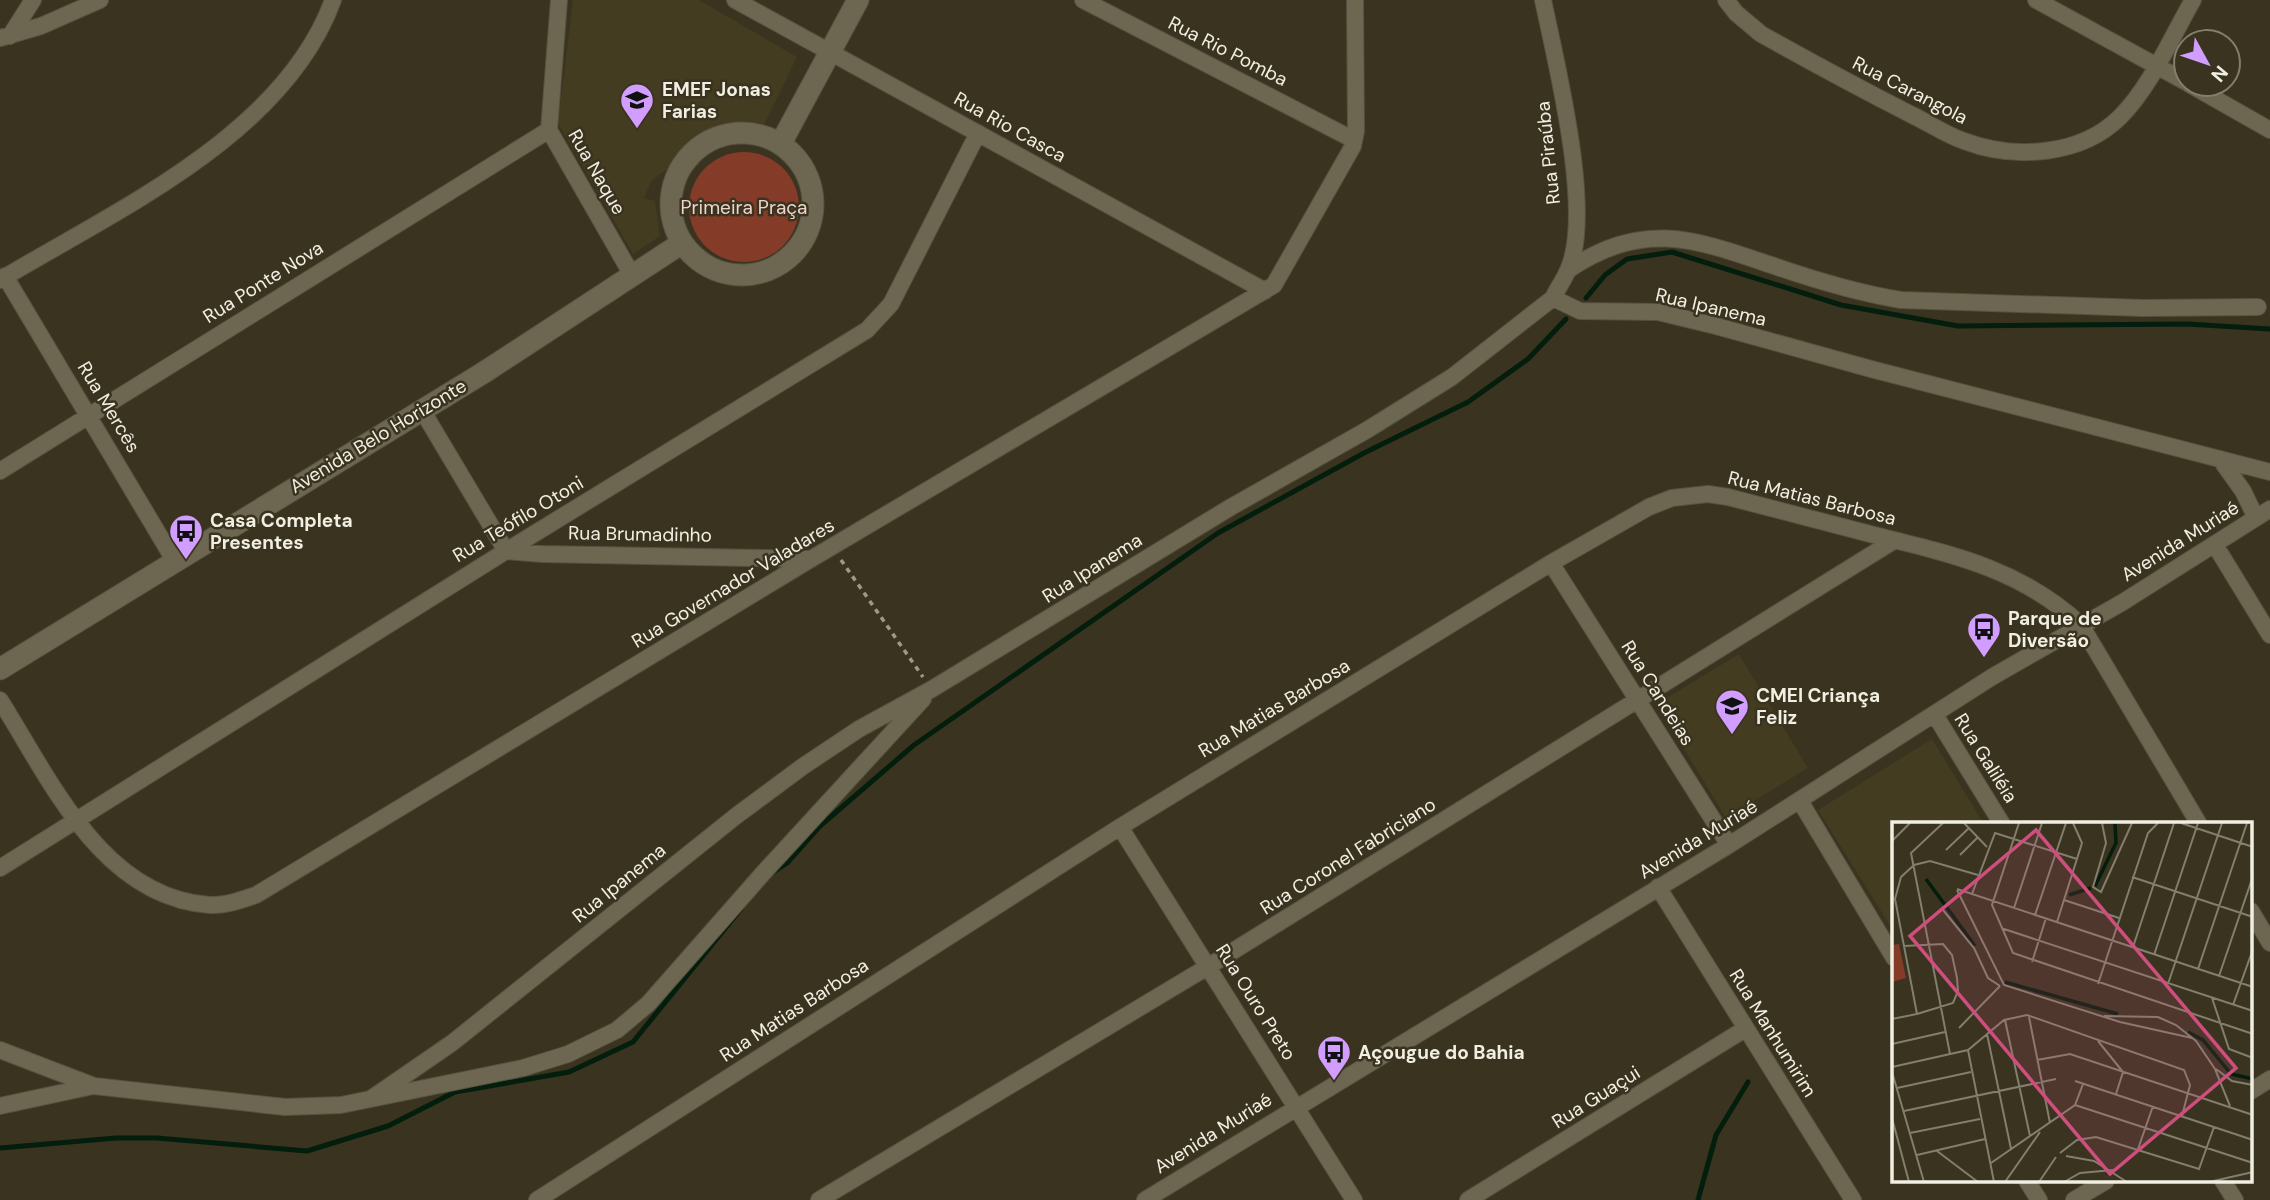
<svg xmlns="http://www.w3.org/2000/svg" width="2270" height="1200" viewBox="0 0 2270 1200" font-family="'DM Sans',sans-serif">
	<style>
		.built { fill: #443c21 }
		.green { fill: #843b28 }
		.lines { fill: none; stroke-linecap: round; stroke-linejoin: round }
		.stream { stroke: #031e0c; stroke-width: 5 }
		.street-casing { stroke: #565241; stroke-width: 18 }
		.secondary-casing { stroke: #565241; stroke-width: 23 }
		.path { stroke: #9e998a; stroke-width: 3.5; stroke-dasharray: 5 5; stroke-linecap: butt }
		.street { stroke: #6d6752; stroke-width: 16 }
		.secondary { stroke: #6d6752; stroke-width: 21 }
		.labels { text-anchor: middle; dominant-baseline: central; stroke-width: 5; stroke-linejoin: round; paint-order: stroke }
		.street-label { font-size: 19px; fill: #f1eee2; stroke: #39331f }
		.poi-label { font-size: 19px; font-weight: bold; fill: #f1eee2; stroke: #39331f; text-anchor: start }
		.park-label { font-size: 19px; fill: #eed4cd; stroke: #39331f }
		.inset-river { fill: none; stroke: #031e0c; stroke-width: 3.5 }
		.inset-road { fill: none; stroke: #837e6d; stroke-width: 2 }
		.view { fill: #ce4e7d; fill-opacity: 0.15; stroke: #ce4e7d; stroke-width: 3.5 }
		.inset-edge { fill: none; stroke: #f1eee2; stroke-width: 3.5 }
	</style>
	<rect width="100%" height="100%" fill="#39331f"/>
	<path class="built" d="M 573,0 L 699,0 L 797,57 L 764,125 L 724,125 L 700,135 L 673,165 L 652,180 L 644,198 L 655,201 L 660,236 L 633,254 L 558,123 Z
		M 1739,654 L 1808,768 L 1726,818 L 1657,704 Z
		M 1932,739 L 1984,824 L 1894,824 L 1894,932 L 1818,810 Z"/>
	<path class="green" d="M689 207a55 55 0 1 1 110 0a55 55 0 1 1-110 0Z"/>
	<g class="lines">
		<path class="stream" d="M 1586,298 L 1605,275 L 1627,259 L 1672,252 L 1841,305 L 1958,326 L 2187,324 L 2270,329
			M 772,873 L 787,863 L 820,826 L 914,745 L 1218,533 L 1364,453 L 1468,402 L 1528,359 L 1566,319
			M 0,1148 L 116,1138 L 157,1138 L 307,1151 L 388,1126 L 455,1092 L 569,1072 L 633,1042 L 741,909
			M 1698,1200 L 1716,1135 L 1748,1082"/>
		<g class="street-casing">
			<path id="street" d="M 559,0 L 549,130 L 632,275
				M 735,0 L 1265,291
				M 1083,0 L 1354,140
				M 1543,0 C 1556,63 1594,213 1568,270 C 1564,280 1557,289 1553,298
				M 1726,0 L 1736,13 L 1761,34 C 1811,62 1861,89 1912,115 C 1929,123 1946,135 1964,141 C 2014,160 2081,156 2120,117 C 2151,86 2171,38 2193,0
				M 2036,0 L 2186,82
				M 10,36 L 33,0
				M 0,38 L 41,26 L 100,0
				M 2189,84 L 2270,130
				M 1568,270 C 1646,218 1697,240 1777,267 C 1818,281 1858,293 1901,300 L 2143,308 L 2258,307
				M 5,276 L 174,560
				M 0,280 C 116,210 284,135 333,0
				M 422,410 L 506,551 L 542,554 L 811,559
				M 2220,459 L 2243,491 L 2256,518
				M 0,471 L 549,130
				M 2215,545 L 2270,635
				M 1551,563 L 1729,845
				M 0,700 C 50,779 102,898 210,905 C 225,906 241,900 256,895 L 811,559 L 1274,285 L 1353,146 L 1356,131 L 1355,0
				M 1935,715 L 2002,824
				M 1800,801 L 1894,958
				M 1120,827 L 1354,1200
				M 0,868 L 506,551 L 867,330 L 891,304 L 978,133
				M 1658,887 L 1853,1200
				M 2251,911 L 2270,943
				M 0,1050 L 94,1086 L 285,1107 L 341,1105 L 523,1068 L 568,1054 L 617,1030 L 648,1004 L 765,871 L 923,699
				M 2251,1091 L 2270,1079
				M 372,1098 L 452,1043 L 736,816 L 802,767 L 859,729 L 932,689 L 1231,507 L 1367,430 L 1452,377 L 1553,298 L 1580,311 L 1658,312 L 1716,326 L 1871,369 L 2270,472
				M 0,1106 L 93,1086
				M 2027,1181 L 2039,1200
				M 2223,1181 L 2235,1200
				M 537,1200 L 1120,827 L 1551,563 L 1649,507 L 1672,498 L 1708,494 L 1728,497 C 1778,510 1828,523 1878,536 C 1955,555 2022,570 2081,625 L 2199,824
				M 819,1200 L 1209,966 L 1895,540
				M 1145,1200 L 1729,845 L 1992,677 L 2123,602 L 2270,509
				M 1468,1200 L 1745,1029
				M 2074,1200 L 2106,1181"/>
		</g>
		<g class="secondary-casing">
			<path id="secondary" d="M671 204a71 71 0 1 1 142 0a71 71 0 1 1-142 0Z
				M 781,143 L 858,0
				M 0,669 L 483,373 L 682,243"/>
		</g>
		<path class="path" d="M 841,560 L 923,677"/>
		<use href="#street" class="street"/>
		<use href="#secondary" class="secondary"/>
	</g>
	<defs>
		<g id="school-pin" transform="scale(1.75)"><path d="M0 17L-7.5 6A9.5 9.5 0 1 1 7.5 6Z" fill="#d19dfe" stroke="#39331f"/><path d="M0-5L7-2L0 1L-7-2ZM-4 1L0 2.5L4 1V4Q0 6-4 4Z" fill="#111"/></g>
		<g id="bus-pin" transform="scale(1.75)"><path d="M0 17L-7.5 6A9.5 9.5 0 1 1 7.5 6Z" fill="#d19dfe" stroke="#39331f"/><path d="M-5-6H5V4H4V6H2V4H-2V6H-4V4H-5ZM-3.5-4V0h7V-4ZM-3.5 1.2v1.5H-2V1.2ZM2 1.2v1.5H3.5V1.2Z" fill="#111"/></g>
	</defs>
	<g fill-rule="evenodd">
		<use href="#school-pin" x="637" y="100"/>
		<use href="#bus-pin" x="186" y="531"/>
		<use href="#bus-pin" x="1984" y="629"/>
		<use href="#school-pin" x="1732" y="706"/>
		<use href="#bus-pin" x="1334" y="1052"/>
	</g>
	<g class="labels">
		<g class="street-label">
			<text transform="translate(1228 51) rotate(27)">Rua Rio Pomba</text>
			<text transform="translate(1910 90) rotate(27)">Rua Carangola</text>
			<text transform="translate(1010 127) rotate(29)">Rua Rio Casca</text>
			<text transform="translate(1548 153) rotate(-96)">Rua Piraúba</text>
			<text transform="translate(597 172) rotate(60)">Rua Naque</text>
			<text transform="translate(263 282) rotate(-32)">Rua Ponte Nova</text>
			<text transform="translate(1711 307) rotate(13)">Rua Ipanema</text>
			<text transform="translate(109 407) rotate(59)">Rua Mercês</text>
			<text transform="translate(378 436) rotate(-31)">Avenida Belo Horizonte</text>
			<text transform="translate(1812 498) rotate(14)">Rua Matias Barbosa</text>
			<text transform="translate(518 519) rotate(-31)">Rua Teófilo Otoni</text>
			<text transform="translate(640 534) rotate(1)">Rua Brumadinho</text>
			<text transform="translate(2180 541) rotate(-32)">Avenida Muriaé</text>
			<text transform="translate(1092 568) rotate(-32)">Rua Ipanema</text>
			<text transform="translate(733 583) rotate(-31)">Rua Governador Valadares</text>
			<text transform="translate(1658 693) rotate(58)">Rua Candeias</text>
			<text transform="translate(1274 708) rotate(-31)">Rua Matias Barbosa</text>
			<text transform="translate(1986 758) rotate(58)">Rua Galiléia</text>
			<text transform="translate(1698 839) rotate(-31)">Avenida Muriaé</text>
			<text transform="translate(1348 856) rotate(-32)">Rua Coronel Fabriciano</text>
			<text transform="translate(619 883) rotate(-39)">Rua Ipanema</text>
			<text transform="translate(1256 1002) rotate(58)">Rua Ouro Preto</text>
			<text transform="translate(794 1010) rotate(-33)">Rua Matias Barbosa</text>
			<text transform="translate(1773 1033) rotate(58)">Rua Manhumirim</text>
			<text transform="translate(1596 1097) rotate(-32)">Rua Guaçui</text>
			<text transform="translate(1213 1133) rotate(-32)">Avenida Muriaé</text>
		</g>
		<g class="poi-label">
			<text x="662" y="89">EMEF Jonas<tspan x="662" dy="22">Farias</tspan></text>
			<text x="210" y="520">Casa Completa<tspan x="210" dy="22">Presentes</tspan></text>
			<text x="2008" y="618">Parque de<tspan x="2008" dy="22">Diversão</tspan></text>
			<text x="1756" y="695">CMEI Criança<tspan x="1756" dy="22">Feliz</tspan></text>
			<text x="1358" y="1052">Açougue do Bahia</text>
		</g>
		<g class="park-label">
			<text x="744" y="207">Primeira Praça</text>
		</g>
	</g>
	<g transform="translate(1892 822)">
		<rect width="360" height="360" fill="#39331f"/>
		<path d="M 7,122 L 14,156 L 0,160 L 0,123 Z" fill="#843b28"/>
		<path class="inset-river" d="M 34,57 L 83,124M 203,64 L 224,21 L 223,1M 177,73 L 199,66M 113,160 L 226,192M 296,210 L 311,218 L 339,252 L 361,257"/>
		<path class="inset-road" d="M 51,1 L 19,31 L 58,232M 72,1 L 95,25M 127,1 L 100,83 L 121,131 L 361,212M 210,1 L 214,21 L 201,65 L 209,70 L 240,1M 289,1 L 361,25M 0,19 L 18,1M 54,28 L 77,6M 68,33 L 85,16M 240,55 L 361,95M 65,67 L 361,165M 65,68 L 112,163 L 228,200 L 300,216M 80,72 L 103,11 L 185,37M 172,78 L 227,96M 122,86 L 150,1M 51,88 L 82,126 L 96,156 L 108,164M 143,93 L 174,1M 165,100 L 190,21 L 181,1M 109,106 L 361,189M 12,124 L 51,122 L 60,133 L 65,156 L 66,169 L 61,181 L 25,192M 241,125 L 282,1M 262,133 L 306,1M 140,140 L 154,96M 306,147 L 355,1M 327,154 L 361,54M 206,162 L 256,11 L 266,1M 276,162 L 330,1M 320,176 L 337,227 L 361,236M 341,183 L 361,127M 212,194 L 266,195 L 284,203 L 304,219 L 323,247 L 338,284M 137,195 L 158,301M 0,197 L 25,192 L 3,77 L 9,55 L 22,43 L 38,39 L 86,53M 113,198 L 138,314M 67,206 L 108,164M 95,212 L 119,327M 206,219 L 231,250 L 224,272M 0,222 L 53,210M 76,228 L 102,360M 145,238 L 178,232 L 361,293M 0,245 L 76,228 L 112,198 L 135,193 L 292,248 L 298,263 L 290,294M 324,247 L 340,259 L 361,263M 0,250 L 32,360M 183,259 L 361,318M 5,266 L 79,250M 183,283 L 361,341M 12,289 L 164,257M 0,296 L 17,360M 18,311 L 88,297M 246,327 L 261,284M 45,329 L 86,360M 168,331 L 185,318 L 204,315 L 307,347 L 322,305M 25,333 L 93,317M 174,334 L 202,339 L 235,360M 99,341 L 183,283 L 191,262M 113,360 L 148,310M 147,360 L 164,335M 172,360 L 188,351 L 221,348M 317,360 L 361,350"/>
		<path class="view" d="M 144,8 L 344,246 L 218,352 L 18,114 Z"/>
		<rect width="360" height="360" class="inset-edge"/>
	</g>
	<g transform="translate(2207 63) rotate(130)"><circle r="33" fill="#39331f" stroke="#837e6d" stroke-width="2"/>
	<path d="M0-5L12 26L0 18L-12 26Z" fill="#d19dfe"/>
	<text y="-10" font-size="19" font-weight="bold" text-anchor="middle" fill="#f1eee2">N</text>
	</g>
</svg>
